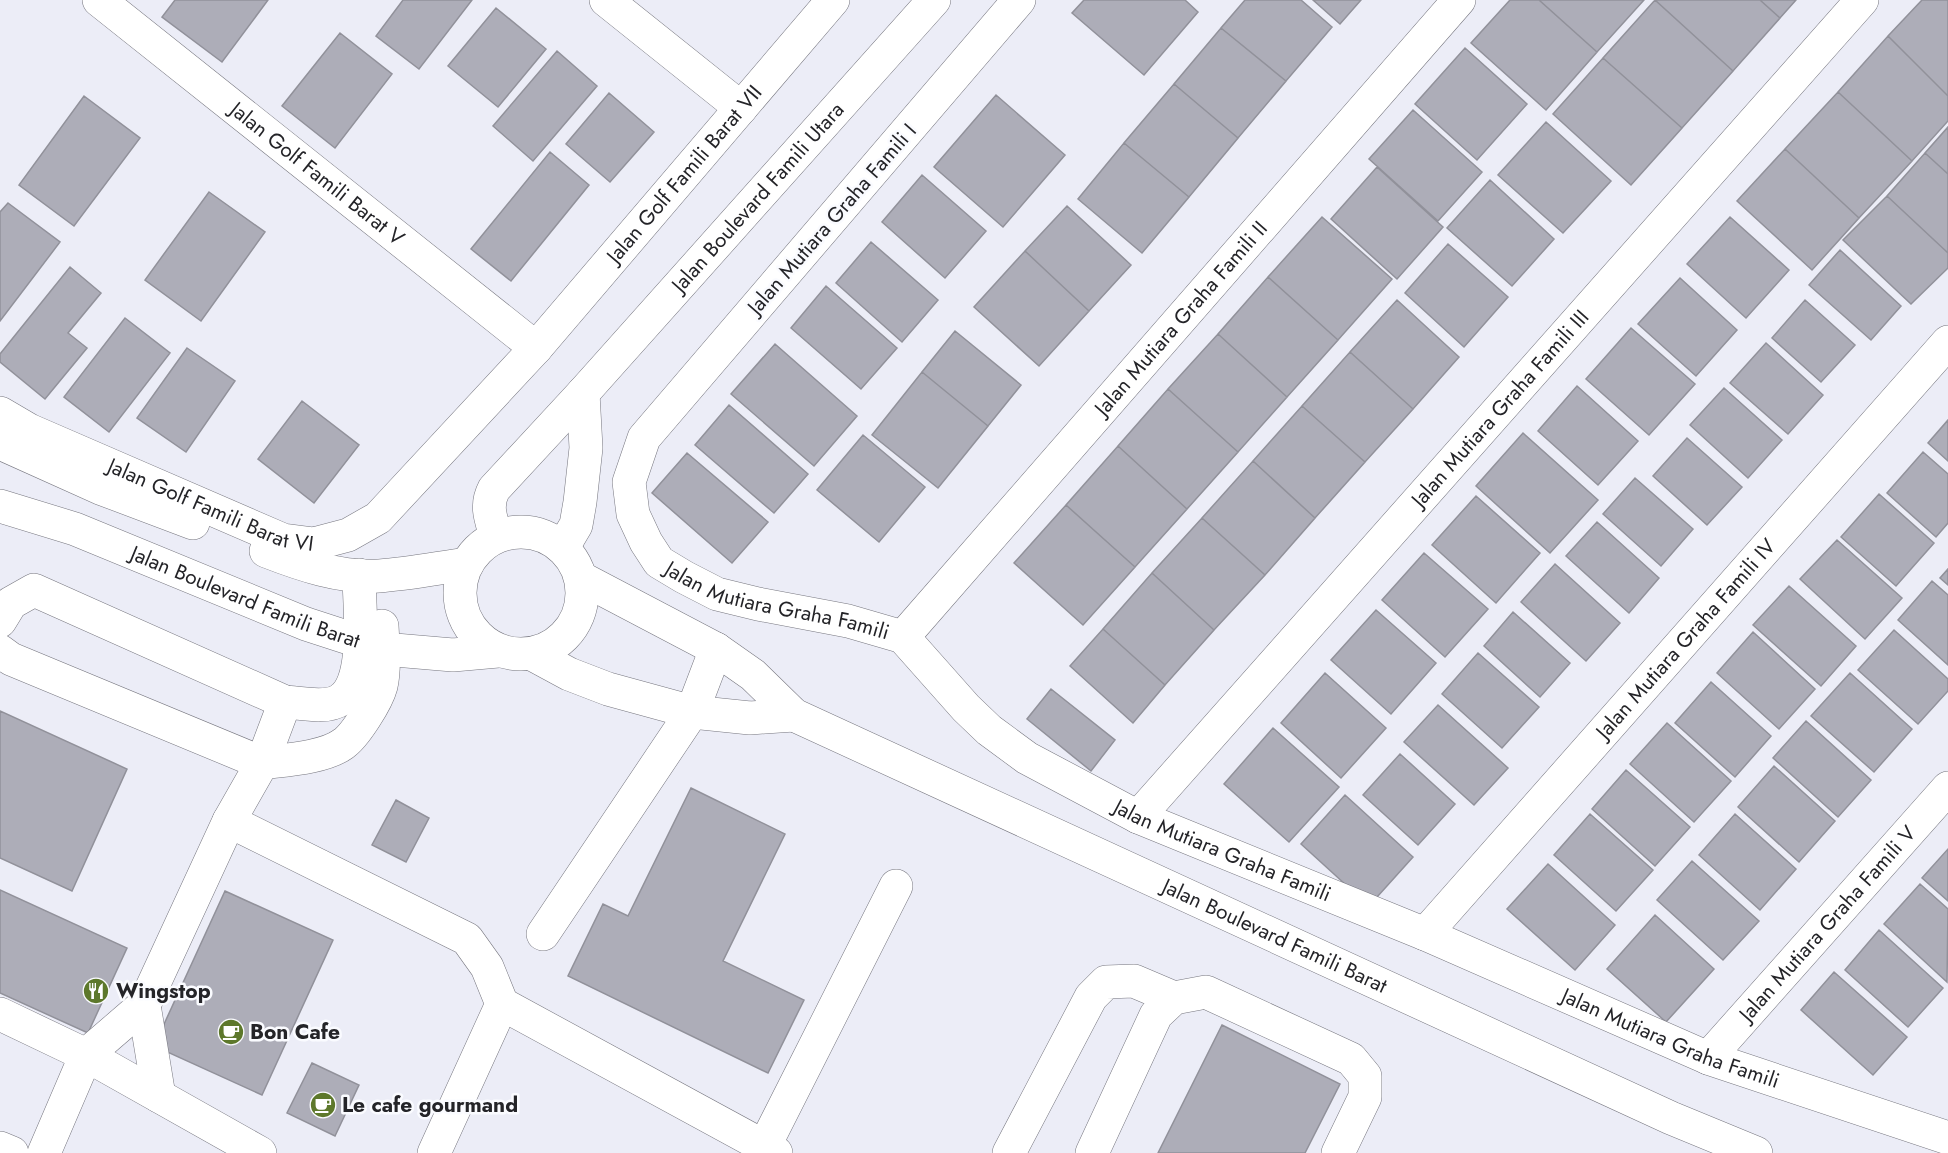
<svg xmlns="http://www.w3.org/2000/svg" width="1948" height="1153" viewBox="0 0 1948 1153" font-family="Jost,sans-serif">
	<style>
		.building { fill: #adadb8; stroke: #91919a; stroke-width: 1.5 }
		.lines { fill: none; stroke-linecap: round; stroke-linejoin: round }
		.minor-casing { stroke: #76767f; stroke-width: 34 }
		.major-casing { stroke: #76767f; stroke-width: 34 }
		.minor { stroke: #fff; stroke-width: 33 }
		.major { stroke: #fff; stroke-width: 33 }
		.labels { text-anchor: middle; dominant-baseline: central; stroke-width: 5; stroke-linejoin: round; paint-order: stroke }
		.street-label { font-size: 21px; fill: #242428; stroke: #fafbff }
		.poi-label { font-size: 21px; font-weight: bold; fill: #242428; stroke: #fafbff; text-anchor: start }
	</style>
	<rect width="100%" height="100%" fill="#ecedf7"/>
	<path class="building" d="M 175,0 L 268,0 L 222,62 L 162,17 Z
		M 403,0 L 472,0 L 419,69 L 376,36 Z
		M 1084,0 L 1185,0 L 1198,12 L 1144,75 L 1072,13 Z
		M 1245,0 L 1301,0 L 1332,27 L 1286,81 L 1221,28 Z
		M 1313,0 L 1361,0 L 1340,24 Z
		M 1510,0 L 1539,0 L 1597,52 L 1546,110 L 1471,43 Z
		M 1539,0 L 1644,0 L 1597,52 Z
		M 1655,0 L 1760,0 L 1780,18 L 1733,71 Z
		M 1655,0 L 1733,71 L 1682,128 L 1603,58 Z
		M 1760,0 L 1796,0 L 1780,18 Z
		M 1922,0 L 1948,0 L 1948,96 L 1888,36 Z
		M 496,8 L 546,49 L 498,107 L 448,66 Z
		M 1221,28 L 1286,81 L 1238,138 L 1174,84 Z
		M 340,33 L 392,74 L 335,148 L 282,106 Z
		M 1888,36 L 1948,96 L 1948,121 L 1912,161 L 1838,92 Z
		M 1465,48 L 1527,104 L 1477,160 L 1415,104 Z
		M 557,51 L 597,86 L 533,161 L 493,126 Z
		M 1603,58 L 1682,128 L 1631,185 L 1553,114 Z
		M 1174,84 L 1238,138 L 1189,197 L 1124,143 Z
		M 1838,92 L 1912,161 L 1859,218 L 1785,149 Z
		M 609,93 L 654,132 L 610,182 L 566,144 Z
		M 996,95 L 1065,155 L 1003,227 L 934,167 Z
		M 84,96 L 140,138 L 74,226 L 19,185 Z
		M 1413,110 L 1482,172 L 1438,221 L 1369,159 Z
		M 1546,122 L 1611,181 L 1563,233 L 1498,175 Z
		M 1948,127 L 1948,174 L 1925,153 Z
		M 1124,143 L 1189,197 L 1142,253 L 1078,199 Z
		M 1785,149 L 1859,218 L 1812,270 L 1737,201 Z
		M 550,152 L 589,185 L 511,281 L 471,249 Z
		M 1925,153 L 1948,174 L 1948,253 L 1887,196 Z
		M 1377,167 L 1443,227 L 1397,279 L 1331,219 Z
		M 922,175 L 986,231 L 945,278 L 882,222 Z
		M 1490,180 L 1554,239 L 1512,286 L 1447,228 Z
		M 209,192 L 265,232 L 201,321 L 145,280 Z
		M 1887,196 L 1948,253 L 1948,268 L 1911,304 L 1843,240 Z
		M 8,203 L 60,242 L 0,321 L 0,212 Z
		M 1067,206 L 1131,265 L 1089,311 L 1025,251 Z
		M 1322,217 L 1392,279 L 1338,340 L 1268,277 Z
		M 1730,217 L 1789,270 L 1746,318 L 1687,264 Z
		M 871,242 L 938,300 L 902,342 L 836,283 Z
		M 1448,244 L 1508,297 L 1464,347 L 1405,293 Z
		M 1840,250 L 1901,306 L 1871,340 L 1809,285 Z
		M 1025,251 L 1089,311 L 1039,366 L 974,307 Z
		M 70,267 L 101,293 L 68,333 L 87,348 L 45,399 L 0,362 L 0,354 Z
		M 1268,277 L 1338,340 L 1287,397 L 1218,334 Z
		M 1680,278 L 1737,330 L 1696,376 L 1638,324 Z
		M 826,286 L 897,348 L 861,389 L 791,328 Z
		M 1397,300 L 1459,357 L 1413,409 L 1350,352 Z
		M 1805,300 L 1855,345 L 1821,382 L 1772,338 Z
		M 125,318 L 170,353 L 109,432 L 64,397 Z
		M 1631,328 L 1695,384 L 1649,435 L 1586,379 Z
		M 955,331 L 1021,385 L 988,426 L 922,372 Z
		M 1218,334 L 1287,397 L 1238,452 L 1168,389 Z
		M 1766,343 L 1823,395 L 1788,434 L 1730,383 Z
		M 775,344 L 857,416 L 814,466 L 731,394 Z
		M 187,348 L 235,381 L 186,452 L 137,418 Z
		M 1350,352 L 1413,409 L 1365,462 L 1302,406 Z
		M 922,372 L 988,426 L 938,488 L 872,435 Z
		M 1577,386 L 1638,441 L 1598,485 L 1538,431 Z
		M 1724,388 L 1782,440 L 1748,478 L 1690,425 Z
		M 1168,389 L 1238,452 L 1187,509 L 1118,446 Z
		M 302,401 L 359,445 L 314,503 L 258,459 Z
		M 729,405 L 808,474 L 774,513 L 695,445 Z
		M 1302,406 L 1365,462 L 1315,518 L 1253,461 Z
		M 1948,420 L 1948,461 L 1928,443 Z
		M 1523,433 L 1598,500 L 1550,553 L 1476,486 Z
		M 863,435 L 925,487 L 879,542 L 817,490 Z
		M 1687,438 L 1742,487 L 1707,525 L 1653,476 Z
		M 1118,446 L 1187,509 L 1135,567 L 1066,505 Z
		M 1923,452 L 1948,474 L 1948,523 L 1936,537 L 1887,493 Z
		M 687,453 L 768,522 L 732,563 L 652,493 Z
		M 1253,461 L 1315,518 L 1265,575 L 1202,518 Z
		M 1635,478 L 1693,529 L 1661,566 L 1603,514 Z
		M 1879,494 L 1934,543 L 1896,586 L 1841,537 Z
		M 1476,496 L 1540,553 L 1496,603 L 1432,545 Z
		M 1066,505 L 1135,567 L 1083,625 L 1014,563 Z
		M 1202,518 L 1265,575 L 1214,630 L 1152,573 Z
		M 1597,522 L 1659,578 L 1629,613 L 1566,556 Z
		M 1837,540 L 1902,598 L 1865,639 L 1800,579 Z
		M 1424,553 L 1488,609 L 1445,657 L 1382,600 Z
		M 1555,564 L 1620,623 L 1586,661 L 1521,602 Z
		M 1948,569 L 1948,585 L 1940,578 Z
		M 1152,573 L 1214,630 L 1165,685 L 1103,629 Z
		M 1932,581 L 1948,595 L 1948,665 L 1898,620 Z
		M 1789,586 L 1856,646 L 1821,686 L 1753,625 Z
		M 1376,610 L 1436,663 L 1391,714 L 1331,660 Z
		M 1513,612 L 1570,663 L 1540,697 L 1484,646 Z
		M 1103,629 L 1165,685 L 1133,723 L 1070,666 Z
		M 1894,630 L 1948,679 L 1948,691 L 1918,724 L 1858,670 Z
		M 1753,632 L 1815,689 L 1779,729 L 1717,673 Z
		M 1478,653 L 1539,707 L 1502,748 L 1442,694 Z
		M 1325,673 L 1386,728 L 1341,778 L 1281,723 Z
		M 1850,673 L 1912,729 L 1874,772 L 1811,716 Z
		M 1711,682 L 1771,736 L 1735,777 L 1675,723 Z
		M 1051,689 L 1115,740 L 1091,771 L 1027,719 Z
		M 1438,705 L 1508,768 L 1474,805 L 1404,742 Z
		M 0,711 L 127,769 L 72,891 L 0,858 Z
		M 1806,721 L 1871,780 L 1838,817 L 1773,758 Z
		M 1667,723 L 1731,781 L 1694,822 L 1630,764 Z
		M 1273,728 L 1339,787 L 1289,842 L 1224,784 Z
		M 1400,754 L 1455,804 L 1418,845 L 1363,795 Z
		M 1774,766 L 1835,821 L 1799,862 L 1738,807 Z
		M 1626,770 L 1690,827 L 1655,866 L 1592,809 Z
		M 691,788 L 785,834 L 723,961 L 804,1000 L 768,1073 L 568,976 L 603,904 L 628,916 Z
		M 1345,795 L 1413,857 L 1369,906 L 1301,844 Z
		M 396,800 L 429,818 L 406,862 L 372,845 Z
		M 1590,814 L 1653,870 L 1616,911 L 1554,855 Z
		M 1735,814 L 1796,869 L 1760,910 L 1699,855 Z
		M 1948,849 L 1948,901 L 1922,878 Z
		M 1692,861 L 1759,921 L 1723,960 L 1657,900 Z
		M 1548,864 L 1615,925 L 1575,970 L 1507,909 Z
		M 1920,884 L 1948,909 L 1947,982 L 1884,924 Z
		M 0,890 L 127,948 L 88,1033 L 0,993 Z
		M 225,891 L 333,940 L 262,1095 L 154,1046 Z
		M 1655,915 L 1714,969 L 1666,1022 L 1607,969 Z
		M 1879,930 L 1943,988 L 1908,1027 L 1845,970 Z
		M 1834,972 L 1907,1037 L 1873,1075 L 1801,1010 Z
		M 1222,1025 L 1340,1084 L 1305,1153 L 1158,1153 Z
		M 312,1063 L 359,1085 L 335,1136 L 287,1113 Z"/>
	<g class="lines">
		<g class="minor-casing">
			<g id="minor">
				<path id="s1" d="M 99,0 L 536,348"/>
				<path d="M 606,0 L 741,108"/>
				<path id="s2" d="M 1019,0 L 644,438 L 629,482 L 633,514 L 646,542 L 659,562 L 684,577 L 717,594 L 758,604 L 848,621 L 903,637 L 966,708 L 989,730 L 1027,758 L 1138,817 L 1425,934 L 1708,1058 L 1948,1138"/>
				<path id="s3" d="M 0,413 L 29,430 L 283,540 L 314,544 L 348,535 L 378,518 L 536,348 L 833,0"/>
				<path d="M 0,443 L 100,488 L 193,523"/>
				<path id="s4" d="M 0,506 L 75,529 L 306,624 L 383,649 L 453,655 L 498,651"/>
				<circle cx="521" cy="593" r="61"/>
				<path id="s5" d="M 496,536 C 491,519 485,506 494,489 L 583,393 L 934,0"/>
				<path d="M 563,547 L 576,525 L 580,502 L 586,448 L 583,393"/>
				<path d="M 266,551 C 302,565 340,578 379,576 C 408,574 438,568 467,564"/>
				<path id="s6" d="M 581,578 L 716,649 L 753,675 L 794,715 L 1671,1118 L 1756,1153"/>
				<path d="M 0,621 L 11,603 L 34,590 L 285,702 C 301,703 326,709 340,700 C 369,681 359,606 359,575"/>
				<path id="s7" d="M 903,637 L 1459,0"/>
				<path d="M 0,651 L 11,659 L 262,763"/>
				<path d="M 532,654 L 569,674 L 608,689 L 692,712 L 750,718 L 794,715"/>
				<path d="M 262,763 C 284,760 324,758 343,744 C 355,736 377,701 381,686 C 385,670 383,644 382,626"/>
				<path id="s8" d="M 1138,817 L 1862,0"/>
				<path d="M 229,821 L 467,939 L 487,967 L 502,1004 L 434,1153"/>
				<path d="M 543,934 L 692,712 L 716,649"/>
				<path id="s9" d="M 1425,934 L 1948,342"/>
				<path d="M 502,1004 L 776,1153"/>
				<path d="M 144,1005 L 159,1096"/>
				<path d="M 0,1014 L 86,1055 L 260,1153"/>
				<path id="s10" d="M 1708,1058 L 1948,788"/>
				<path d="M 764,1147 L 896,886"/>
				<path d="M 44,1153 L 86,1055 L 144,1005 L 229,821 L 262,763 L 285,702"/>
				<path d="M 1009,1153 L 1091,997 L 1106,982 L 1134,981 L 1174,998"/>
				<path d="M 1092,1153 L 1156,1015 L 1174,998 L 1206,992 L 1351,1059 L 1365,1076 L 1365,1097 L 1338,1153"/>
			</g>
		</g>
		<g class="major-casing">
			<path id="major" d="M 0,1148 L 12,1153"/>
		</g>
		<use href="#minor" class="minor"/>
		<use href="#major" class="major"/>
	</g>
	<defs>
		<g id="restaurant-disc" transform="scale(1.35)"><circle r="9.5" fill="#5d782b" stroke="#fafbff"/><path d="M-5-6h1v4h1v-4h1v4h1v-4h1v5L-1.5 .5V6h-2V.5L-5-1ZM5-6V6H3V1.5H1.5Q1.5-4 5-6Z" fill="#fff"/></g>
		<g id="cafe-disc" transform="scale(1.35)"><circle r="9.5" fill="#5d782b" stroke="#fafbff"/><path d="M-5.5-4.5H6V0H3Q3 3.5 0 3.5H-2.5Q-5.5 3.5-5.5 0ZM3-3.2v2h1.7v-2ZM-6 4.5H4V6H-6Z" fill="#fff"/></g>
	</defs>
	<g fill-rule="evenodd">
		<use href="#restaurant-disc" x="96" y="991"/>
		<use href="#cafe-disc" x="231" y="1032"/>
		<use href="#cafe-disc" x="323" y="1105"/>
	</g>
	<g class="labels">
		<g class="street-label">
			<text stroke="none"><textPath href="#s1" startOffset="279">Jalan Golf Famili Barat V</textPath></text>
			<text stroke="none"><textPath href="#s3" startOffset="872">Jalan Golf Famili Barat VII</textPath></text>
			<text stroke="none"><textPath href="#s5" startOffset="442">Jalan Boulevard Famili Utara</textPath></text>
			<text transform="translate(832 219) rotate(-49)">Jalan Mutiara Graha Famili I</text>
			<text stroke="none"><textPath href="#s7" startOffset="423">Jalan Mutiara Graha Famili II</textPath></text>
			<text stroke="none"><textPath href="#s8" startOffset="546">Jalan Mutiara Graha Famili III</textPath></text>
			<text stroke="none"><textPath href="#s3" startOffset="231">Jalan Golf Famili Barat VI</textPath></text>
			<text stroke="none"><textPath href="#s4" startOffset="262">Jalan Boulevard Famili Barat</textPath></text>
			<text stroke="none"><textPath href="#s2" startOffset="836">Jalan Mutiara Graha Famili</textPath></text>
			<text stroke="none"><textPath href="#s9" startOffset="394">Jalan Mutiara Graha Famili IV</textPath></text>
			<text stroke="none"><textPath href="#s2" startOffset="1358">Jalan Mutiara Graha Famili</textPath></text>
			<text stroke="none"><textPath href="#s10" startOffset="180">Jalan Mutiara Graha Famili V</textPath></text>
			<text stroke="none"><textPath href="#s6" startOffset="784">Jalan Boulevard Famili Barat</textPath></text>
			<text stroke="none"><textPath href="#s2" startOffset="1844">Jalan Mutiara Graha Famili</textPath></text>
		</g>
		<g class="poi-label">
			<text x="116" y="991">Wingstop</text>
			<text x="250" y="1032">Bon Cafe</text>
			<text x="342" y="1105">Le cafe gourmand</text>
		</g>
	</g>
</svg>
